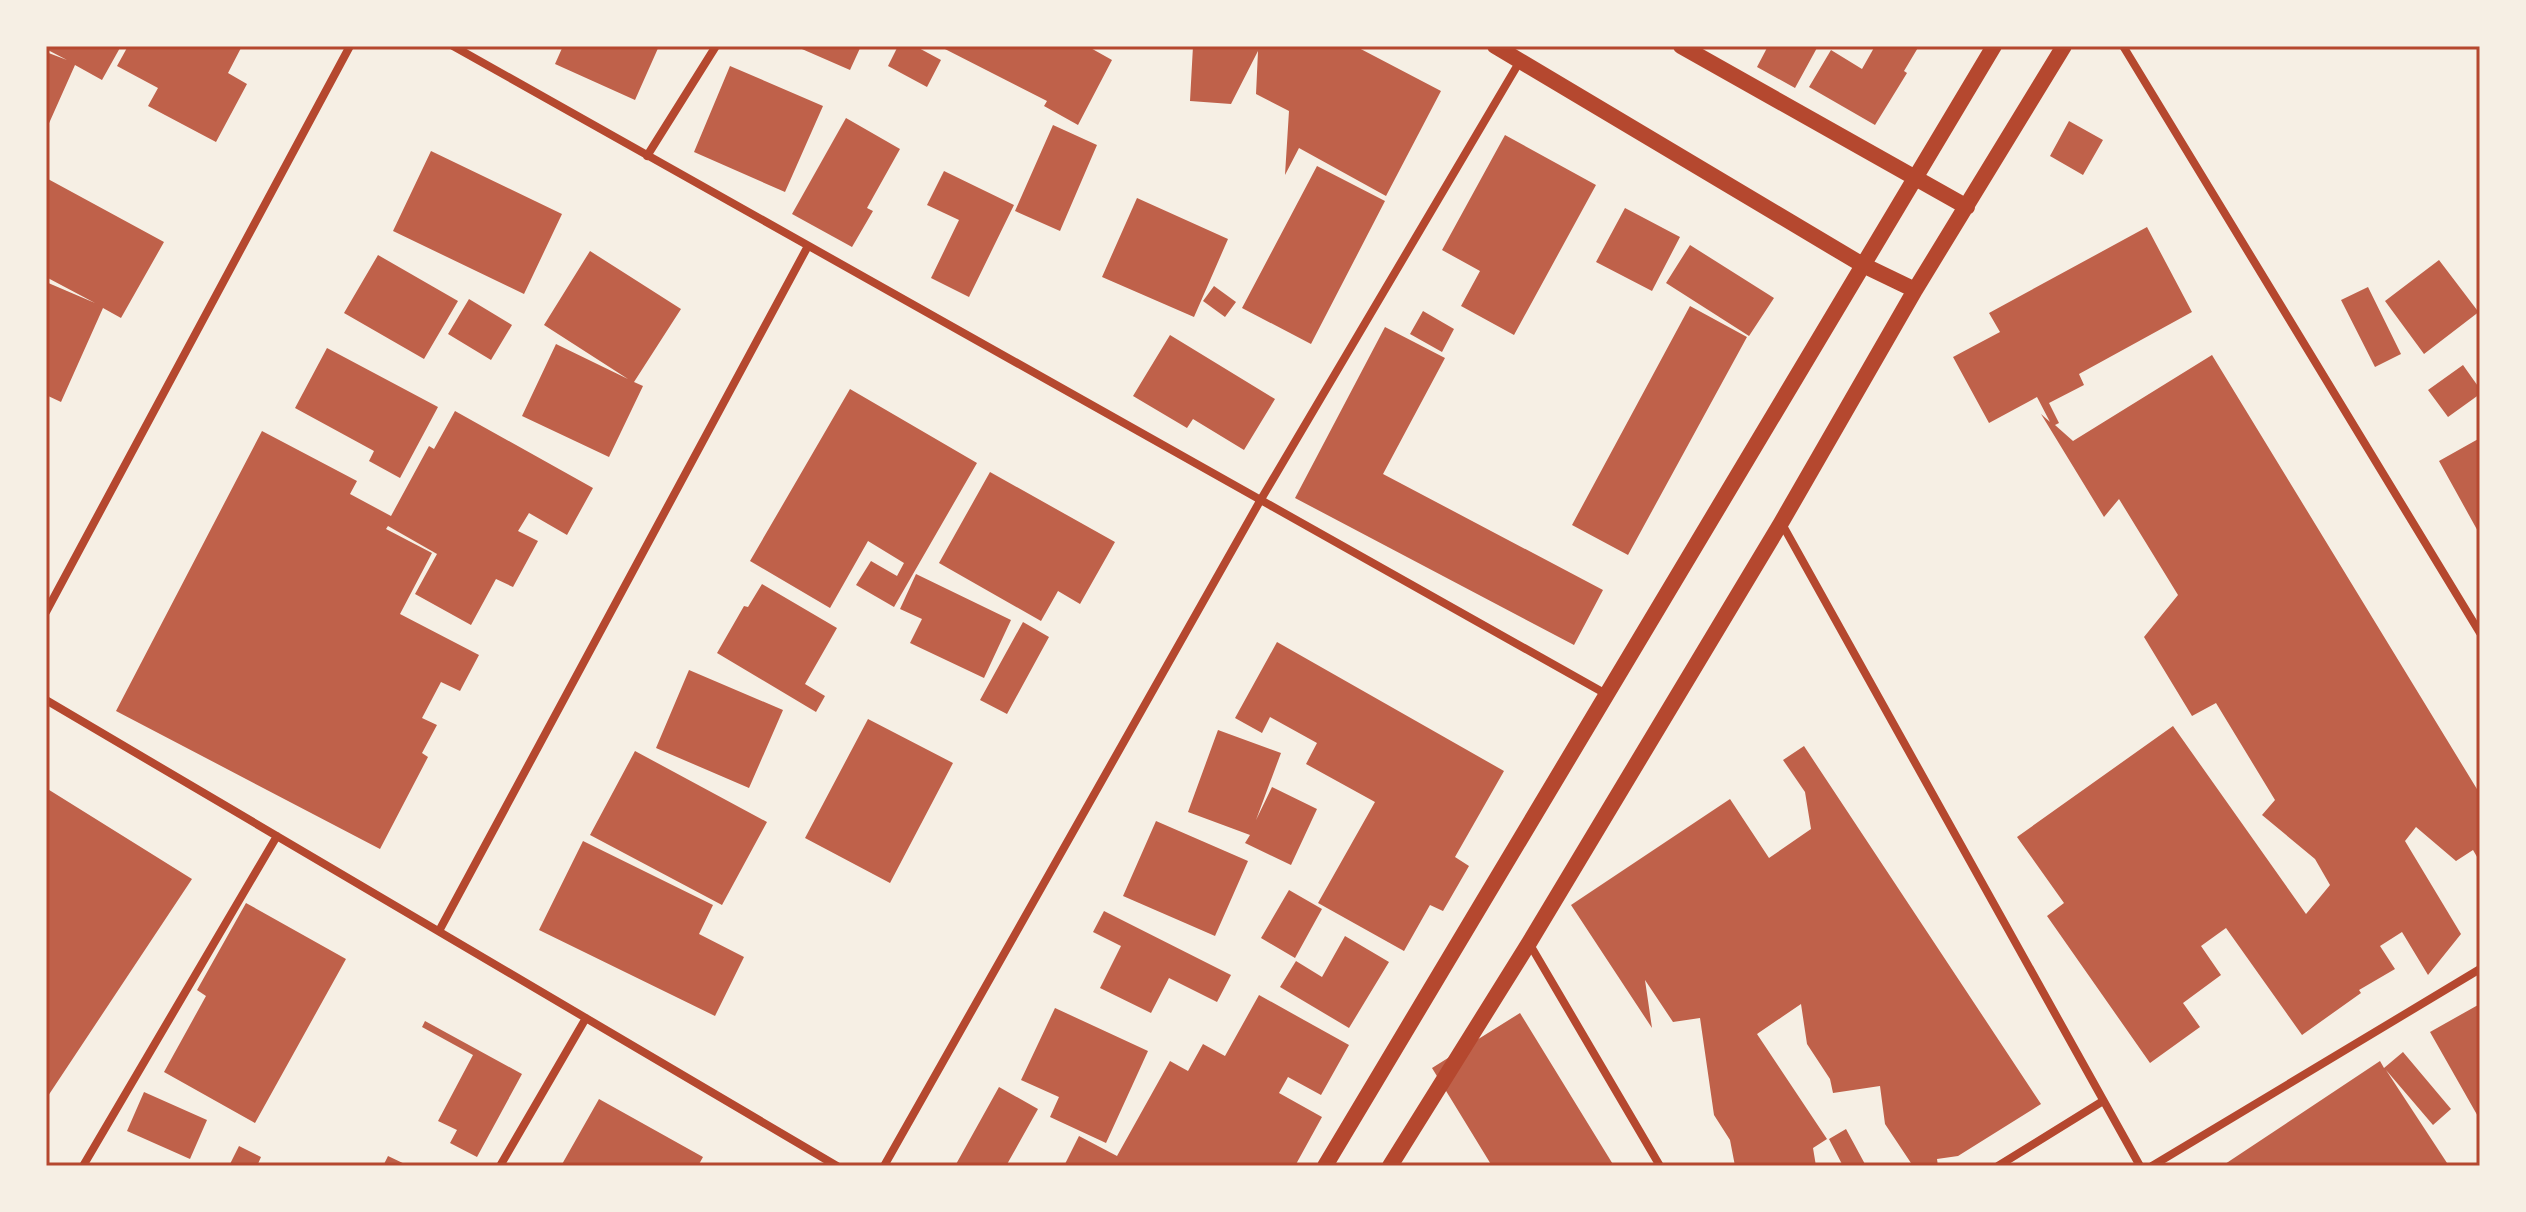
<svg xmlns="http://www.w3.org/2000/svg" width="2526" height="1212" viewBox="0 0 2526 1212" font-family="Mulish,sans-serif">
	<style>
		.building { fill: #bf614a }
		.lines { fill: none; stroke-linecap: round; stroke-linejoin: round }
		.minor { stroke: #b5482f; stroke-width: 8 }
		.secondary { stroke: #b5482f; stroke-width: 16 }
		.neatline { fill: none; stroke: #b5482f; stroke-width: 3 }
	</style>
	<rect width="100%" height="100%" fill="#f6efe4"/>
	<path class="building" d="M 46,46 L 121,46 L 102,80 L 75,65 L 46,130 L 46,52 L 67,60 L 46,49 Z
		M 128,46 L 242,46 L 228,73 L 247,84 L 216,142 L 148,106 L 158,88 L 117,66 Z
		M 563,46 L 659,46 L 635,100 L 555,64 Z
		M 795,46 L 861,46 L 850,70 Z
		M 898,46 L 915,46 L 941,60 L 927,87 L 888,66 Z
		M 939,46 L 1087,46 L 1112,60 L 1078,125 L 1044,106 L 1047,101 Z
		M 1193,46 L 1355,46 L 1441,91 L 1386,196 L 1299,148 L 1285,175 L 1289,111 L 1256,94 L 1258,51 L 1231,104 L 1190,101 Z
		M 1768,46 L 1818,46 L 1795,88 L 1757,67 Z
		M 1875,46 L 1919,46 L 1904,71 L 1907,73 L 1875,125 L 1809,87 L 1831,50 L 1862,69 Z
		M 730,66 L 823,106 L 785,192 L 694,152 Z
		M 846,118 L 900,149 L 867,208 L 873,211 L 852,247 L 792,214 Z
		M 2069,121 L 2103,140 L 2083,175 L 2050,156 Z
		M 1053,125 L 1097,145 L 1060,231 L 1015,211 Z
		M 1505,135 L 1596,185 L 1514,335 L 1461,306 L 1480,271 L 1442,250 Z
		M 431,151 L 562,214 L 524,294 L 393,231 Z
		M 1317,166 L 1385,201 L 1311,344 L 1242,308 Z
		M 944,171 L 1014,205 L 969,297 L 931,278 L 959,220 L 927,205 Z
		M 48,179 L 164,242 L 121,318 L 103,308 L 61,402 L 46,395 L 46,282 L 95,303 L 46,277 L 46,183 Z
		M 1137,198 L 1228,239 L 1194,317 L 1102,277 Z
		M 1625,208 L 1680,237 L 1652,291 L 1596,262 Z
		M 2147,227 L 2192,312 L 2079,374 L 2084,385 L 2049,403 L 2059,423 L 2055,425 L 2073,441 L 2212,355 L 2480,794 L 2480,862 L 2473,850 L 2456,861 L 2416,827 L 2405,841 L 2461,934 L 2428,975 L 2402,932 L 2380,946 L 2395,969 L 2359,990 L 2361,993 L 2302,1035 L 2226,928 L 2201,946 L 2221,975 L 2183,1003 L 2200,1027 L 2150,1063 L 2047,916 L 2064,903 L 2017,837 L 2173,726 L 2306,914 L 2330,885 L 2315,859 L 2262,815 L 2275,800 L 2216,703 L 2192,716 L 2144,637 L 2178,595 L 2119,499 L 2104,517 L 2041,414 L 2050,422 L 2037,397 L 1989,423 L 1953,357 L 2000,332 L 1989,313 Z
		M 1690,245 L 1774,298 L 1749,336 L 1666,283 Z
		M 590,251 L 681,309 L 634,382 L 643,386 L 609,457 L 522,416 L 556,344 L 628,379 L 544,325 Z
		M 378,255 L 458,301 L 424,359 L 344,313 Z
		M 2439,260 L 2477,310 L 2480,308 L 2480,311 L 2424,354 L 2385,301 Z
		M 1214,286 L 1236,302 L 1225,317 L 1203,301 Z
		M 2368,287 L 2401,354 L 2375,367 L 2341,300 Z
		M 469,299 L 512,325 L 491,360 L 448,334 Z
		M 1690,306 L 1747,337 L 1628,555 L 1572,525 Z
		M 1423,311 L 1454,329 L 1442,352 L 1410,334 Z
		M 1385,327 L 1445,358 L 1383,474 L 1603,590 L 1574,645 L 1295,498 Z
		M 1170,335 L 1275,399 L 1244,450 L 1193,419 L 1187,428 L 1133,396 Z
		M 327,348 L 438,407 L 400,478 L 369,461 L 374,451 L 295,408 Z
		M 2463,365 L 2480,389 L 2480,394 L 2448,417 L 2428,390 Z
		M 850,389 L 977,463 L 894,607 L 856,585 L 871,561 L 897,576 L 904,563 L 868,541 L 830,608 L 750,561 Z
		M 455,411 L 593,488 L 567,535 L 529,513 L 518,531 L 538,541 L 513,587 L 496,579 L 471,625 L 415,594 L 437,554 L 388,526 L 386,529 L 432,553 L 400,614 L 479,655 L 460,691 L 441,682 L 422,718 L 437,725 L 422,753 L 428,757 L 380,849 L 116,711 L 262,431 L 357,481 L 350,494 L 391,516 L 429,446 L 434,449 Z
		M 2480,438 L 2480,535 L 2439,461 Z
		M 990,472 L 1115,542 L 1080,604 L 1058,591 L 1041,621 L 939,563 Z
		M 916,574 L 1011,620 L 984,678 L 910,643 L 922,619 L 900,609 Z
		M 762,584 L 837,628 L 805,684 L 825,696 L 816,712 L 717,653 L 744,606 L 748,607 Z
		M 1023,622 L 1049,637 L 1007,714 L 980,700 Z
		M 1277,642 L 1504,771 L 1455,857 L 1469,866 L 1443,911 L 1430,905 L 1404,951 L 1318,903 L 1375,802 L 1306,764 L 1317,743 L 1270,717 L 1262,733 L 1235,718 Z
		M 689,670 L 783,710 L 749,788 L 656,748 Z
		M 868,719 L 953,763 L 890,883 L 805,838 Z
		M 1218,730 L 1281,753 L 1256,820 L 1272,787 L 1317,809 L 1291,865 L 1245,843 L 1250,835 L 1188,812 Z
		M 1804,746 L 2041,1104 L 1958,1156 L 1937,1159 L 1938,1166 L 1913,1166 L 1885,1124 L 1880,1086 L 1833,1093 L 1830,1079 L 1807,1044 L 1801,1004 L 1757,1034 L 1827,1139 L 1813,1148 L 1816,1166 L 1735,1166 L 1730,1140 L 1714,1115 L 1700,1018 L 1673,1022 L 1645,980 L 1652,1028 L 1571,905 L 1730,799 L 1769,858 L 1811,829 L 1805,792 L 1783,760 Z
		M 635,751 L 767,822 L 722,905 L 590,835 Z
		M 46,788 L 192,879 L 46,1099 Z
		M 1156,821 L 1248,861 L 1215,936 L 1123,896 Z
		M 583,841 L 713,905 L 699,934 L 744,957 L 715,1016 L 539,930 Z
		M 1289,890 L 1322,909 L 1295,958 L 1261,938 Z
		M 246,903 L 346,959 L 255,1123 L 164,1072 L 206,996 L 197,990 Z
		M 1104,911 L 1231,975 L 1217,1002 L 1169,978 L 1151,1013 L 1100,988 L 1121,946 L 1093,932 Z
		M 1345,936 L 1389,962 L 1349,1028 L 1280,987 L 1296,961 L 1322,977 Z
		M 1259,995 L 1349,1045 L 1321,1095 L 1288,1077 L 1279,1093 L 1322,1117 L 1295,1166 L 1064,1166 L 1079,1136 L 1117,1156 L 1170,1061 L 1188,1071 L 1203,1044 L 1225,1056 Z
		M 2478,1005 L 2480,1009 L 2480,1120 L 2430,1032 Z
		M 1055,1008 L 1148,1051 L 1106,1143 L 1050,1117 L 1059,1097 L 1021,1080 Z
		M 1520,1013 L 1614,1166 L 1492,1166 L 1432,1068 Z
		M 425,1021 L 522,1074 L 477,1157 L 450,1143 L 457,1130 L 438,1121 L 473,1055 L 422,1027 Z
		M 2403,1052 L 2451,1109 L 2433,1125 L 2386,1070 L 2449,1166 L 2222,1166 L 2380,1061 L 2384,1068 Z
		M 999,1087 L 1038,1109 L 1006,1166 L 955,1166 Z
		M 144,1092 L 207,1120 L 190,1159 L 127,1131 Z
		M 599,1099 L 703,1157 L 698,1166 L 561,1166 Z
		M 1846,1129 L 1866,1166 L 1843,1166 L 1829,1139 Z
		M 239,1146 L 261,1157 L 257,1166 L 229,1166 Z
		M 388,1156 L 409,1166 L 383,1166 Z"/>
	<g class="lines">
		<path class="minor" d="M 453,46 L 1606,694
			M 2123,46 L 2480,633
			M 647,156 L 716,46
			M 1782,524 L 2140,1166
			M 46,612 L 350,46
			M 46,700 L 837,1166
			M 439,931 L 808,246
			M 1529,943 L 1660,1166
			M 83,1166 L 277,836
			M 500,1166 L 586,1018
			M 884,1166 L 1260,501 L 1520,61
			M 1998,1166 L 2103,1101
			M 2152,1166 L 2480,969"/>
		<path class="secondary" d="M 1495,46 L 1861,264 L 1915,290
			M 1681,46 L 1967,207
			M 1325,1166 L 1994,46
			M 1390,1166 L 1529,943 L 1781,523 L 1915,290 L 2064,46"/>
	</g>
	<rect width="2526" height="1212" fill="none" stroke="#f6efe4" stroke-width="96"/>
	<rect x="48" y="48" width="2430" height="1116" class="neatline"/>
</svg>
